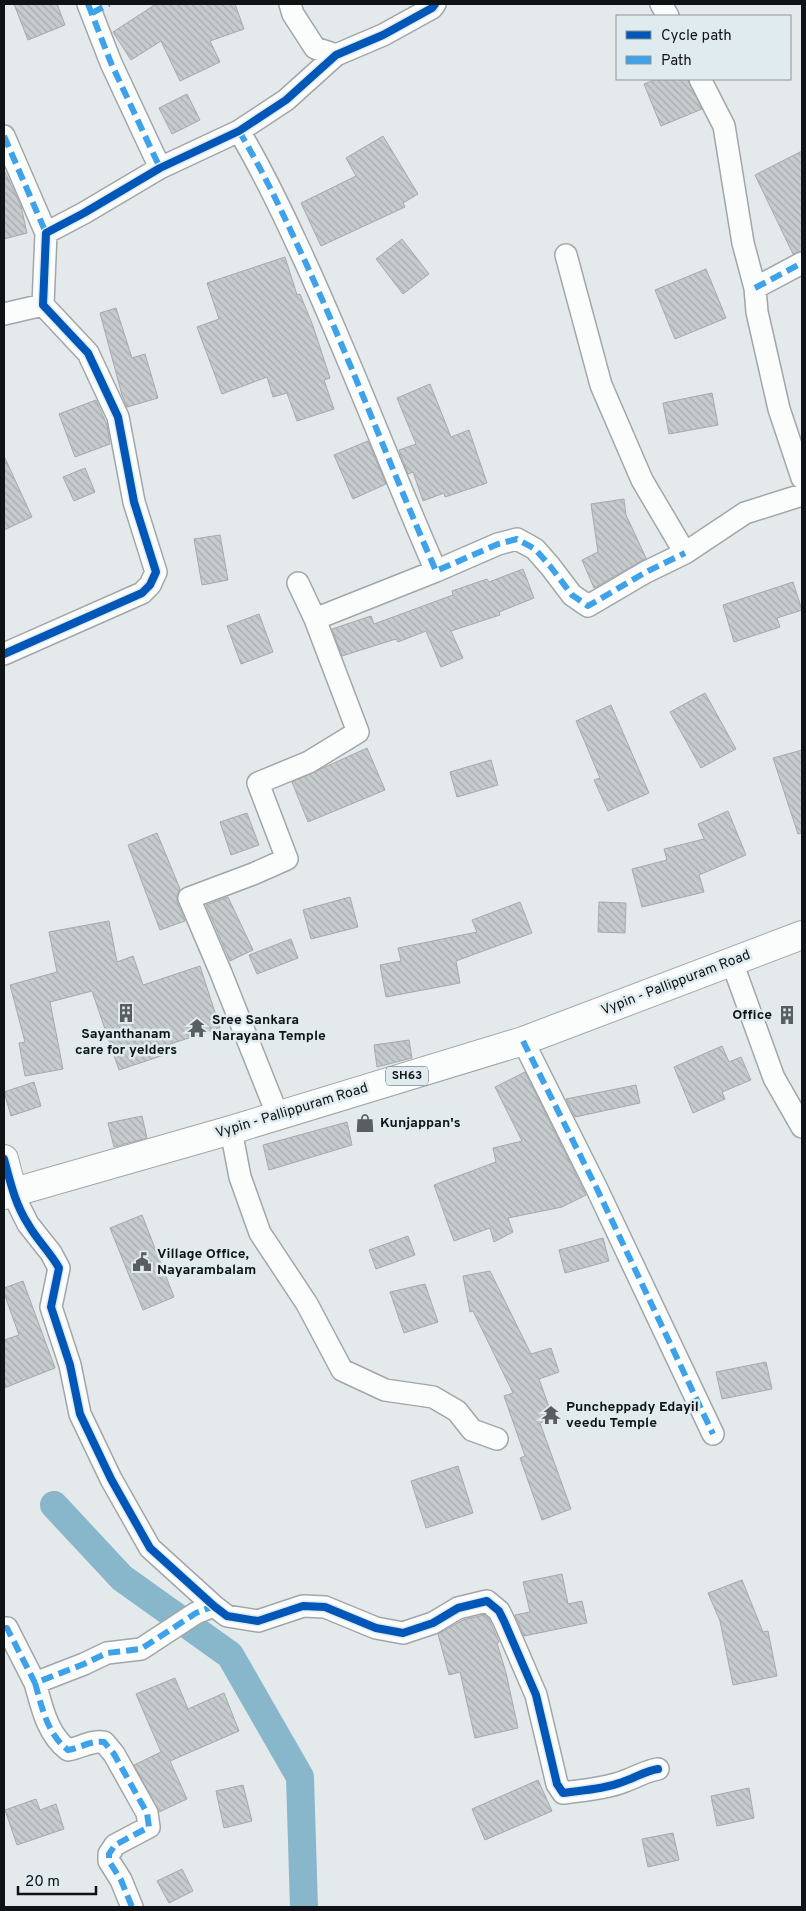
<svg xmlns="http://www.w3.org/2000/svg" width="806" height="1911" viewBox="0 0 806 1911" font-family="Overpass,sans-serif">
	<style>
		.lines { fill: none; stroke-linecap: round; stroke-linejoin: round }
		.canal { stroke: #88b6ca; stroke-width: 28 }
		.building { fill: url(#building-back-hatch); stroke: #a5aaac }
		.street-casing { stroke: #a2a6a8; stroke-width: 24 }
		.secondary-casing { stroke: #a2a6a8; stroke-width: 30 }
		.primary-casing { stroke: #a2a6a8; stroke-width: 30 }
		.street { stroke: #fbfcfc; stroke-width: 21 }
		.secondary { stroke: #fbfcfc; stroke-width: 28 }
		.primary { stroke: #fbfcfc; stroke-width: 28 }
		.quiet { stroke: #3da2ea; stroke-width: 6; stroke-dasharray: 12 6; stroke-linecap: butt }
		.cycleway-casing { stroke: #e0ebf0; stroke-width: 11 }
		.cycleway { stroke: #0057b8; stroke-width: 8 }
		.labels { text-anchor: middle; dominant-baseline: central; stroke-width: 5; stroke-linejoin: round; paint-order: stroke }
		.shield { fill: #e0ebf0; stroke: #4e5457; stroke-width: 1 }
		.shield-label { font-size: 12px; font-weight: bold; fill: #0f1315 }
		.street-label { font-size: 14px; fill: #0f1315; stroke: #e0ebf0 }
		.poi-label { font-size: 14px; font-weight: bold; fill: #0f1315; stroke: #e0ebf0; text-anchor: start }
	</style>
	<defs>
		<pattern id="building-back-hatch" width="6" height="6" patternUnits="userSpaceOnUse" patternTransform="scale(1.25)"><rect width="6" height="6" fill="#c6cbcd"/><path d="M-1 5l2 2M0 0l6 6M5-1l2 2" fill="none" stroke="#a9adaf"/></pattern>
	</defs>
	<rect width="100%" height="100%" fill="#e4eaec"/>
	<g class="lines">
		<path class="canal" d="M 54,1505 L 122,1578 L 230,1655 L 300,1777 L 304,1907"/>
	</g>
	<path class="building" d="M 14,4 L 57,4 L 65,25 L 28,40 Z
		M 156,4 L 235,4 L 244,29 L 210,41 L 220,62 L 180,81 L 161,41 L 131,60 L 113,32 Z
		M 657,79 L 688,79 L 702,109 L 661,126 L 644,84 Z
		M 187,94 L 200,120 L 172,134 L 159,108 Z
		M 383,136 L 418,194 L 403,203 L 405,207 L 321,246 L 301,203 L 356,176 L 346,158 Z
		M 802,151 L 802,251 L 793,254 L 755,175 Z
		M 4,170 L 21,206 L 27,233 L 4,239 Z
		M 402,239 L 429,274 L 403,294 L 376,259 Z
		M 285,257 L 297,295 L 300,294 L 313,326 L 330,378 L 324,380 L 334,409 L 297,421 L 287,393 L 273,397 L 267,377 L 222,394 L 197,327 L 219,319 L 207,283 Z
		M 706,269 L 726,318 L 675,339 L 655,290 Z
		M 116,308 L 132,358 L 145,354 L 158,398 L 127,407 L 122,395 L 100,313 Z
		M 430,384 L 451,437 L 469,430 L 487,483 L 445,497 L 444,493 L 423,501 L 413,472 L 408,474 L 399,450 L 416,444 L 397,398 Z
		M 712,393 L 718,425 L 669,434 L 663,403 Z
		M 96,400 L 107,425 L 110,444 L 75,457 L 59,414 Z
		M 368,441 L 386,484 L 353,499 L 334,455 Z
		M 4,456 L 32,517 L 4,530 Z
		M 85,468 L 95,492 L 74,501 L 63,477 Z
		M 624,499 L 626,515 L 646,558 L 594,588 L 582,560 L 598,552 L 591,504 Z
		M 220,535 L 228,580 L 202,585 L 194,539 Z
		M 523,569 L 534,598 L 499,612 L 500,615 L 451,631 L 463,658 L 441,667 L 426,631 L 398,642 L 396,639 L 342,656 L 332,629 L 371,616 L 374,624 L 453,595 L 452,591 L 487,579 L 489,582 Z
		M 793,582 L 802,610 L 777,618 L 780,627 L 734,642 L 723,605 Z
		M 259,614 L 273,652 L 241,664 L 227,626 Z
		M 705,693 L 736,749 L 701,768 L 670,712 Z
		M 611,705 L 649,793 L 608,811 L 594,780 L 600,778 L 576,721 Z
		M 367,748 L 385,790 L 308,822 L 292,782 Z
		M 802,750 L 802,833 L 798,834 L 773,758 Z
		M 491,760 L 498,785 L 457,797 L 450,772 Z
		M 728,811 L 746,855 L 699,875 L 704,892 L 642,907 L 632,869 L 667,860 L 664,849 L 704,839 L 698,824 Z
		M 247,813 L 259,845 L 231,855 L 220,822 Z
		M 157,833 L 180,889 L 177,896 L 177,902 L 185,921 L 160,930 L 128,845 Z
		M 228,897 L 253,950 L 230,961 L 206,905 Z
		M 350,897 L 358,927 L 311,939 L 303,910 Z
		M 520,902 L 532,933 L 456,961 L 460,983 L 386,997 L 380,965 L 401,961 L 398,948 L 477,932 L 472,920 Z
		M 599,902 L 626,903 L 625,933 L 598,932 Z
		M 109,921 L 117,962 L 133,956 L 143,985 L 200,966 L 220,1028 L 164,1046 L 167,1054 L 119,1070 L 92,991 L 50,1002 L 63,1069 L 25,1076 L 19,1043 L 25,1042 L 10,985 L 57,972 L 49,932 Z
		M 291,939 L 298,958 L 257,974 L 249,955 Z
		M 409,1040 L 412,1058 L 377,1067 L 374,1045 Z
		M 722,1046 L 729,1062 L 741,1057 L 751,1080 L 722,1092 L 725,1099 L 693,1113 L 674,1067 Z
		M 525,1072 L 586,1195 L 562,1207 L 508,1218 L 513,1232 L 494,1242 L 490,1228 L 454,1241 L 434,1185 L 496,1162 L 493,1148 L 522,1141 L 495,1087 Z
		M 34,1082 L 41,1106 L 11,1116 L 4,1092 Z
		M 636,1085 L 640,1103 L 575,1117 L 566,1099 Z
		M 142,1116 L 147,1138 L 114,1147 L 108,1123 Z
		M 347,1122 L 352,1145 L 269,1170 L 263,1145 Z
		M 142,1215 L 174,1297 L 143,1310 L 110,1228 Z
		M 408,1236 L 415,1255 L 376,1269 L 369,1250 Z
		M 603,1238 L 609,1261 L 565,1273 L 559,1250 Z
		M 490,1271 L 531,1354 L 551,1348 L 559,1372 L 539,1379 L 553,1418 L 540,1423 L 571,1509 L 542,1520 L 520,1458 L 525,1456 L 504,1396 L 513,1393 L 473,1311 L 470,1312 L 463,1276 Z
		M 23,1281 L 55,1368 L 4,1388 L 4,1340 L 19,1335 L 4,1293 L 4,1288 Z
		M 425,1284 L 438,1322 L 404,1333 L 390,1292 Z
		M 766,1362 L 772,1389 L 722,1399 L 716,1372 Z
		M 458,1466 L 473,1513 L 426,1528 L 411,1481 Z
		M 562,1574 L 568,1604 L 582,1601 L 587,1623 L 524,1636 L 515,1615 L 530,1612 L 523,1582 Z
		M 742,1580 L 763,1632 L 768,1631 L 777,1676 L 733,1685 L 720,1621 L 708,1593 Z
		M 484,1615 L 489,1619 L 499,1642 L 497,1643 L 506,1673 L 518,1728 L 475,1738 L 460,1672 L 449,1675 L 438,1634 L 463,1620 Z
		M 175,1678 L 188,1709 L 224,1693 L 239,1731 L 170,1761 L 187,1799 L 159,1812 L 134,1765 L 161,1752 L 136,1694 Z
		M 538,1780 L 552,1811 L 485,1840 L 472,1809 Z
		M 243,1785 L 252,1821 L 224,1828 L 216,1791 Z
		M 749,1788 L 754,1818 L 717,1826 L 711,1796 Z
		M 36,1799 L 40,1810 L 56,1804 L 64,1829 L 17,1845 L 5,1810 Z
		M 673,1833 L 679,1860 L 648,1867 L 642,1839 Z
		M 182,1869 L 193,1891 L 169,1903 L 157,1881 Z"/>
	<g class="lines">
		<g class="street-casing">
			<path id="street" d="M 88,4 L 111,63 L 160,168
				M 290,4 L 293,14 L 315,48 L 336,55
				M 661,4 L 668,16
				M 700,79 L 724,126 L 743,243 L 755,288 L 757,312 L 779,409 L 802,478
				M 239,131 C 261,168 278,203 296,242 C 347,350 388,462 436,571 L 498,544 L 517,539 L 535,549 L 550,566 L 572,595 L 588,606 L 646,572 L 685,553 L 745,513 L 802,495
				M 4,136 L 46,233
				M 566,255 L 601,385 L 642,480 L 685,553
				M 755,288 L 802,263
				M 4,314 L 43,305
				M 298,583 L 315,619
				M 4,654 L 142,593 L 150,585 L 156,572 L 134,502 L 118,417 L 88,353 L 43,305 L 46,233 L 84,213 L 160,168 L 239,131 L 286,100 L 336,55 L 383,35 L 432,8 L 435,4
				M 732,962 L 774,1078 L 802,1127
				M 523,1041 L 597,1189 L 713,1434
				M 278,1116 L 221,973 L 189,898 L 253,874 L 287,859 L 258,783 L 309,762 L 358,732 L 315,619 L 436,571
				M 231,1130 L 240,1177 L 260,1233 L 307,1304 L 342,1370 L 385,1390 L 433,1397 L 457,1411 L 472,1430 L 497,1439
				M 13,1194 L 28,1224 L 51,1253 L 59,1268 L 51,1307 L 70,1365 L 80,1414 L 111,1479 L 150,1548 L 214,1606 L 227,1616 L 258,1621 L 303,1606 L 325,1607 L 376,1628 L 403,1633 L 433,1623 L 458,1608 L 487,1601 L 499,1611 L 504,1621 L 536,1695 L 557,1784 L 563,1793 C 584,1790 605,1789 625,1781 C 637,1777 645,1771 658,1769
				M 4,1628 L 7,1628 L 35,1683 L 84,1664 L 107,1653 L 141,1649 L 196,1613 L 214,1606
				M 35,1683 C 42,1707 47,1734 68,1750 C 80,1748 92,1740 104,1742 L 114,1754 L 147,1813 L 149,1827 L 115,1845 L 109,1854 L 109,1861 L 121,1880 L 132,1907"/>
		</g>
		<g class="secondary-casing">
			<path id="secondary" d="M 4,1159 L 13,1194"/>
		</g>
		<g class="primary-casing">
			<path id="primary" d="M 4,1195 L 231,1130 L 523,1041 L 802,935"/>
		</g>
		<use href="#street" class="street"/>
		<use href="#secondary" class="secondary"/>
		<use href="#primary" class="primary"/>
		<path class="quiet" d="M 88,4 L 111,63 L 160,168
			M 92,13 L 109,4
			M 239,131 C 261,168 278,203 296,242 C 347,350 388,462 436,571 L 498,544 L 517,539 L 535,549 L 550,566 L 572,595 L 588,606 L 646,572 L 685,553
			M 4,136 L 46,233
			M 755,288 L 802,263
			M 523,1041 L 597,1189 L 713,1434
			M 4,1628 L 7,1628 L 35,1683 L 84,1664 L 107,1653 L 141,1649 L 196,1613 L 214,1606
			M 35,1683 C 42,1707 47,1734 68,1750 C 80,1748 92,1740 104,1742 L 114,1754 L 147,1813 L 149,1827 L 115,1845 L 109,1854 L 109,1861 L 121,1880 L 132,1907"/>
		<g class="cycleway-casing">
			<path id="cycleway" d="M 4,654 L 142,593 L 150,585 L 156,572 L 134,502 L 118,417 L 88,353 L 43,305 L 46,233 L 84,213 L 160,168 L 239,131 L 286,100 L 336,55 L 383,35 L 432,8 L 435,4
				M 4,1159 C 10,1181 15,1204 28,1224 C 37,1240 50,1252 59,1268 L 51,1307 L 70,1365 L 80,1414 L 111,1479 L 150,1548 L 214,1606 L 227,1616 L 258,1621 L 303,1606 L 325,1607 L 376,1628 L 403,1633 L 433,1623 L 458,1608 L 487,1601 L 499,1611 L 504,1621 L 536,1695 L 557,1784 L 563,1793 C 584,1790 605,1789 625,1781 C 637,1777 645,1771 658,1769"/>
		</g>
		<use href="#cycleway" class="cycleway"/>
	</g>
	<defs>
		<g id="building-bare" transform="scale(1.5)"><path d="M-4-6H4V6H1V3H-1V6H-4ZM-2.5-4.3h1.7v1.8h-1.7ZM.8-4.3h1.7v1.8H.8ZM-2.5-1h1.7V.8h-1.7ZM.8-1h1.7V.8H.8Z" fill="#5a5e60" stroke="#e0ebf0" stroke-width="2.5" paint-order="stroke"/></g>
		<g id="temple-bare" transform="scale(1.5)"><path d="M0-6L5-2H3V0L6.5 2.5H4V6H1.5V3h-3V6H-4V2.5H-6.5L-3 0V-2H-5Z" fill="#5a5e60" stroke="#e0ebf0" stroke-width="2.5" paint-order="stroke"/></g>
		<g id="shop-bare" transform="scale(1.5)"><path d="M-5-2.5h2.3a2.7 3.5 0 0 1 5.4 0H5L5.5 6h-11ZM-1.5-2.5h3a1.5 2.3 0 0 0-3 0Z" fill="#5a5e60" stroke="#e0ebf0" stroke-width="2.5" paint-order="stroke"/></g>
		<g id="civic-bare" transform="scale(1.5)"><path d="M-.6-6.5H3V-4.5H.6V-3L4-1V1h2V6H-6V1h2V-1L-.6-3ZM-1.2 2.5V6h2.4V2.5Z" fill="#5a5e60" stroke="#e0ebf0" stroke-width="2.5" paint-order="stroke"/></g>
	</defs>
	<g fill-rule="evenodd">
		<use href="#building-bare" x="126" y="1013"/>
		<use href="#building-bare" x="787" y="1015"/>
		<use href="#temple-bare" x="197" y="1028"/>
		<use href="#shop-bare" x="365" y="1123"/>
		<use href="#civic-bare" x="142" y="1262"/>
		<use href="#temple-bare" x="551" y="1415"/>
	</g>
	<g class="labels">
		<rect class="shield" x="386" y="1066.5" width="42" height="19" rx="4"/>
		<g class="shield-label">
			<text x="407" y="1076">SH63</text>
		</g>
		<g class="street-label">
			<text transform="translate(676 983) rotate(-21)">Vypin - Pallippuram Road</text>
			<text transform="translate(292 1111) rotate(-17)">Vypin - Pallippuram Road</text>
		</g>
		<g class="poi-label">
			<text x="772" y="1015" text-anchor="end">Office</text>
			<text x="212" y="1020">Sree Sankara<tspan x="212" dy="16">Narayana Temple</tspan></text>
			<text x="126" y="1034" text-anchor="middle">Sayanthanam<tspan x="126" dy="16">care for yelders</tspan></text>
			<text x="380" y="1123">Kunjappan's</text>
			<text x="157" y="1254">Village Office,<tspan x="157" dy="16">Nayarambalam</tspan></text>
			<text x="566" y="1407">Puncheppady Edayil<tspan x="566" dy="16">veedu Temple</tspan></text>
		</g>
	</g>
	<rect width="806" height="1911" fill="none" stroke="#0f1315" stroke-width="10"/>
	<rect x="616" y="15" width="175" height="65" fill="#e0ebf0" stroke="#8c9598"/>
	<rect x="626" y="31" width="25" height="8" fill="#0057b8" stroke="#8c9598"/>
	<text x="661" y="40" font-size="15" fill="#0f1315">Cycle path</text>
	<rect x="626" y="56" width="25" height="8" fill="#3da2ea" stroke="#8c9598"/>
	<text x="661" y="65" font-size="15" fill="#0f1315">Path</text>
	<path d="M18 1886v8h78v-8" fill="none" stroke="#0f1315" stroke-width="2.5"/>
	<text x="25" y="1886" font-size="15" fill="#0f1315" stroke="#e0ebf0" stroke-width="4" paint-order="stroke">20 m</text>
</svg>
